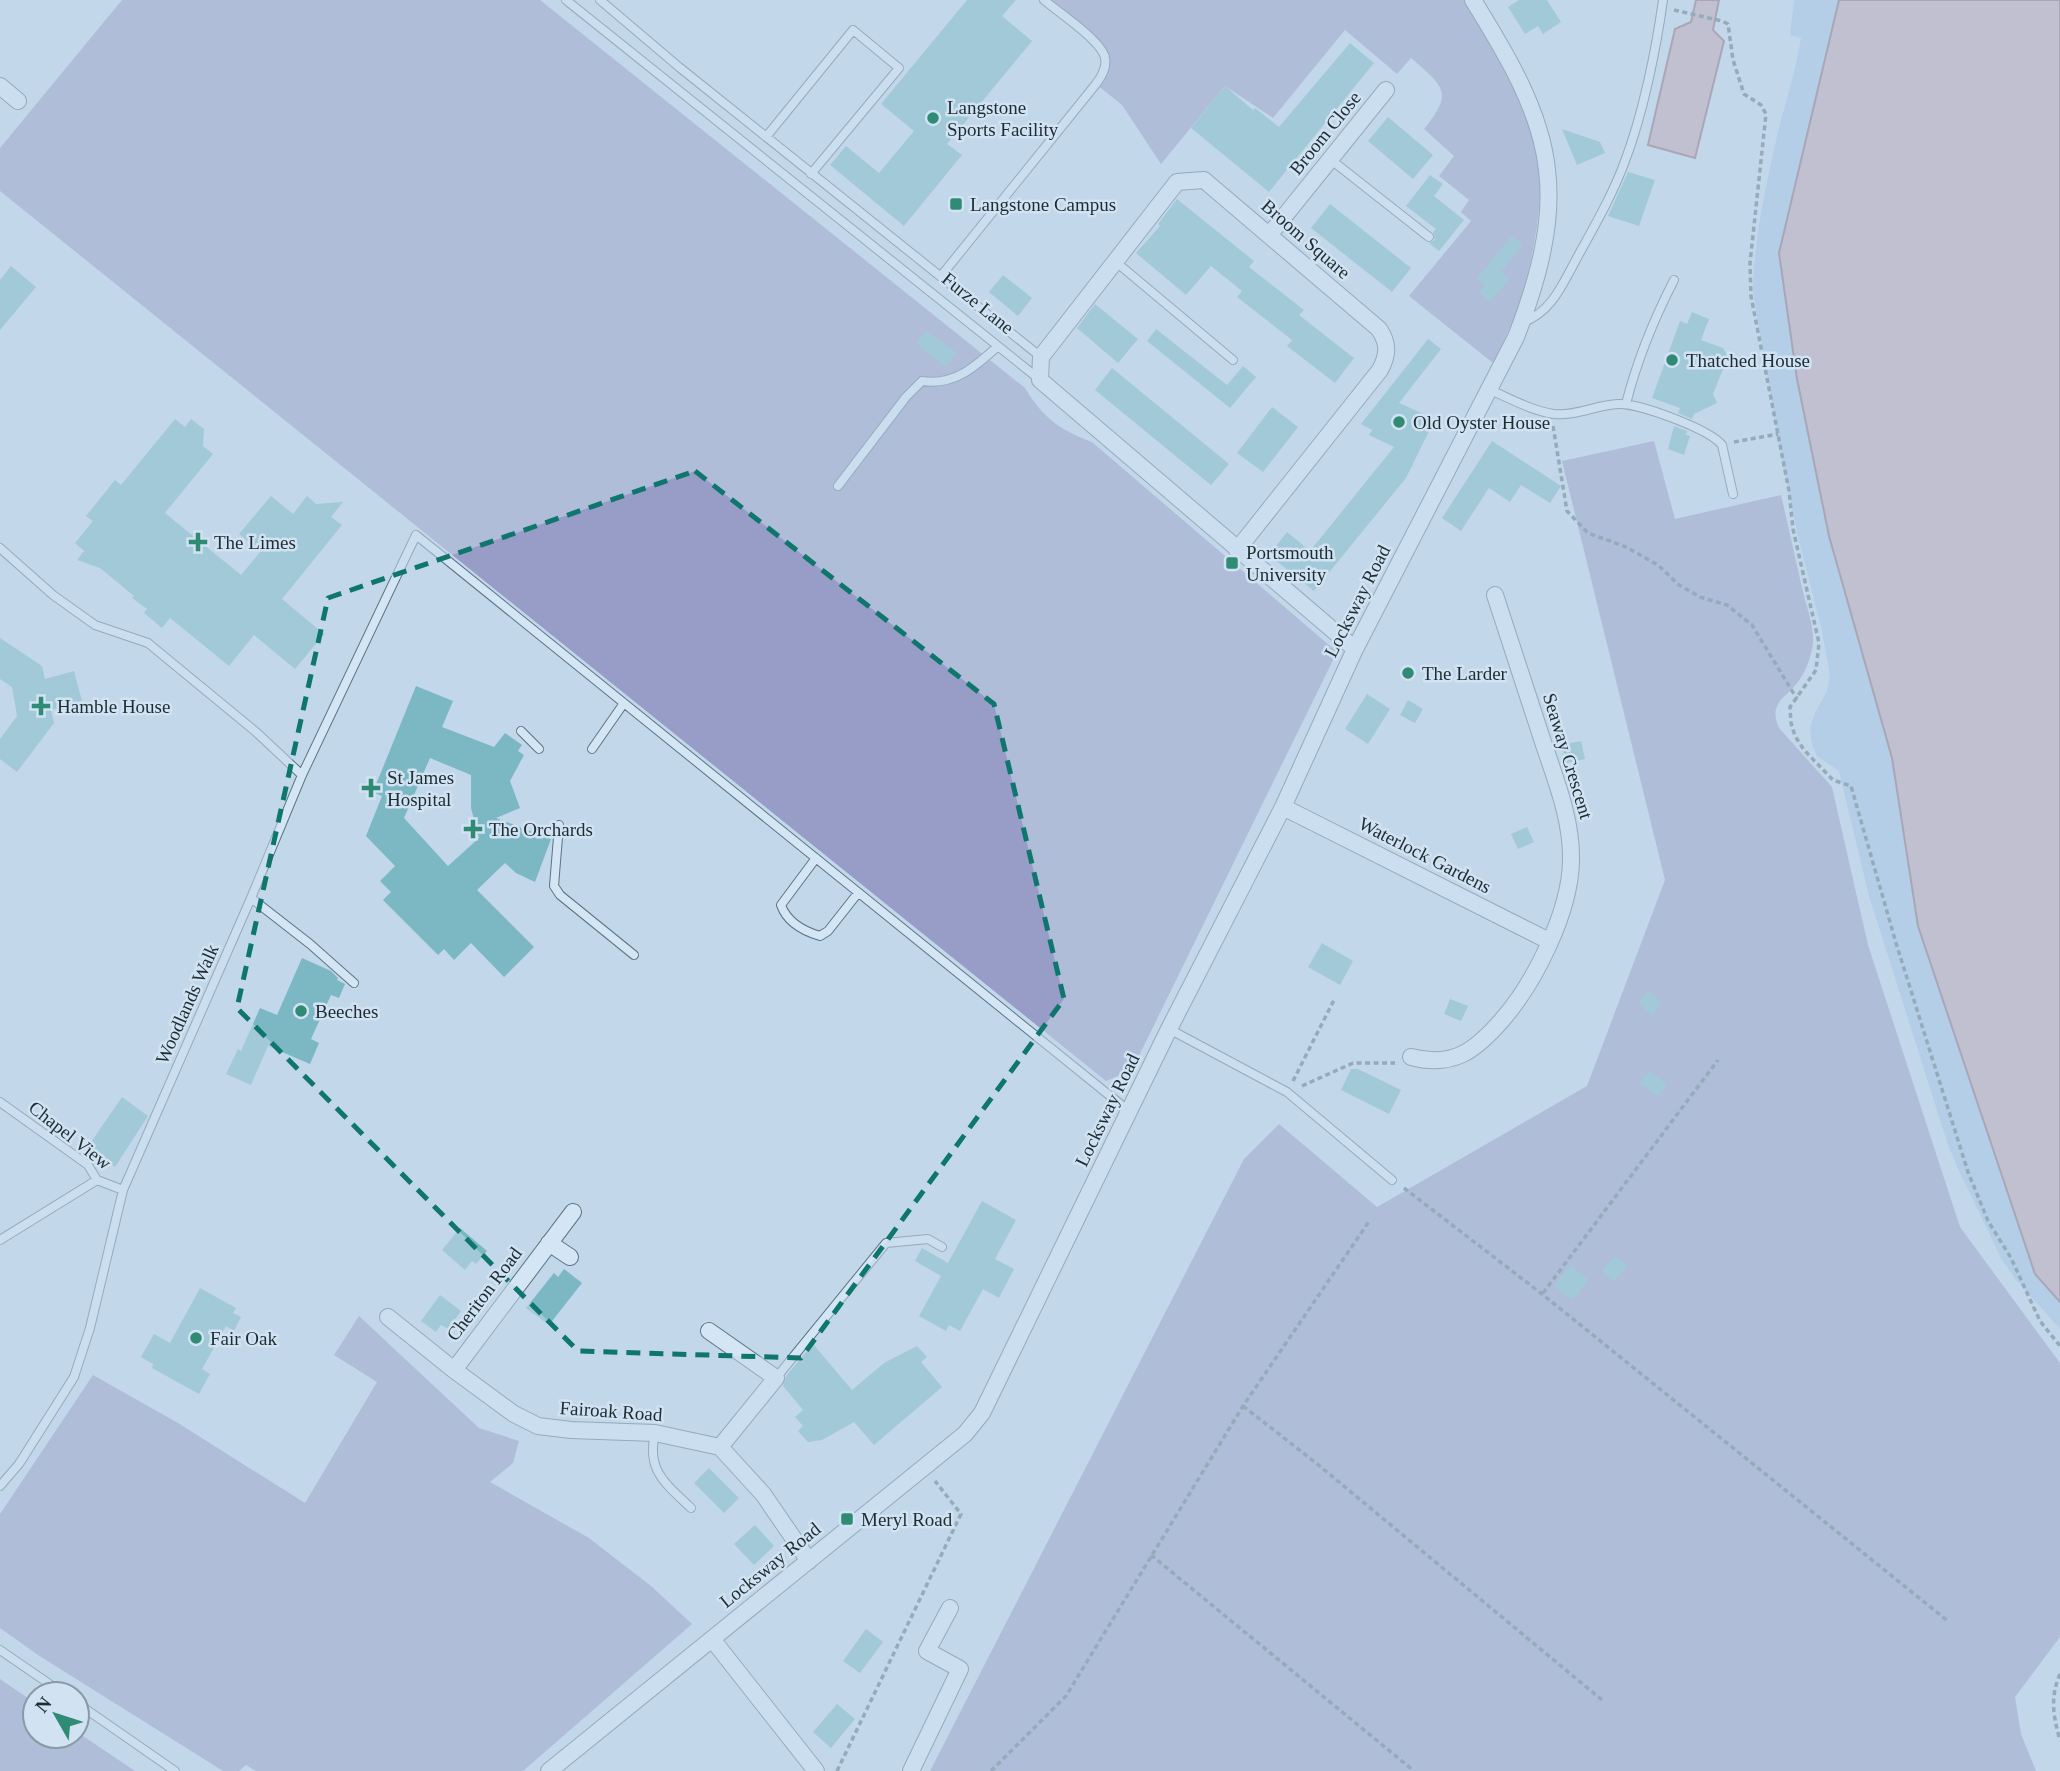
<svg xmlns="http://www.w3.org/2000/svg" width="2060" height="1771" viewBox="0 0 2060 1771" font-family="Georgia,serif">
	<style>
		.green { fill: #979dc6 }
		.sand { fill: #a1c3e3 }
		.water { fill: #bca4b1; stroke: #896c7a; stroke-width: 2 }
		.building { fill: #7bb8c4; fill-rule: evenodd }
		.lines { fill: none; stroke-linecap: round; stroke-linejoin: round }
		.lane-casing { stroke: #5b7681; stroke-width: 10 }
		.street-casing { stroke: #5b7681; stroke-width: 18 }
		.path { stroke: #5b7681; stroke-width: 3.5; stroke-dasharray: 5 3.5; stroke-linecap: butt }
		.lane { stroke: #d4e6f5; stroke-width: 8 }
		.street { stroke: #d4e6f5; stroke-width: 16 }
		.marked { fill: none; stroke: #0f766e; stroke-width: 5; stroke-dasharray: 14 9; stroke-linejoin: round }
		.poi-dot { fill: #308b74; stroke: #d1e2f2; stroke-width: 2.5 }
		.labels { text-anchor: middle; dominant-baseline: central; stroke-width: 5; stroke-linejoin: round; paint-order: stroke }
		.poi-label { font-size: 19px; fill: #1e2d33; stroke: #d1e2f2; text-anchor: start }
		.street-label { font-size: 19px; fill: #1e2d33; stroke: #d1e2f2 }
	</style>
	<rect width="100%" height="100%" fill="#c2d7e9"/>
	<path class="green" d="M 122,0 L 540,0 L 1025,388 C 1043,418 1060,430 1092,442 L 1337,652 L 1132,1070 L 1106,1081 L 0,191 L 0,148 Z
		M 1044,0 L 1464,0 C 1492,47 1528,97 1538,153 C 1546,198 1531,277 1513,320 C 1507,335 1500,349 1493,363 L 1409,296 L 1471,221 L 1461,212 L 1469,200 L 1439,176 L 1454,156 L 1424,129 C 1454,92 1444,87 1411,58 L 1397,74 L 1345,30 L 1273,118 L 1225,86 L 1161,164 L 1122,105 L 1096,84 L 1101,77 L 1104,53 Z
		M 1654,441 L 1675,519 L 1781,495 C 1789,529 1796,562 1804,596 C 1808,611 1816,633 1812,649 C 1810,659 1806,670 1800,679 C 1788,698 1767,701 1779,728 L 1832,787 L 1868,945 L 1960,1227 L 2060,1363 L 2060,1637 L 2015,1697 L 2021,1734 L 2036,1771 L 930,1771 L 1244,1159 L 1279,1124 L 1377,1207 L 1587,1086 L 1665,880 L 1562,461 Z
		M 359,1316 L 479,1428 L 519,1441 L 513,1463 L 490,1482 L 589,1538 L 651,1586 L 692,1624 L 523,1771 L 256,1771 L 246,1765 L 239,1771 L 223,1771 L 38,1655 L 0,1628 L 0,1514 L 93,1375 L 178,1423 L 305,1503 L 377,1382 L 334,1355 Z
		M 0,1679 L 35,1703 L 35,1736 L 77,1736 L 77,1732 L 135,1771 L 0,1771 Z"/>
	<path class="sand" d="M 1794,0 L 1861,0 L 2060,1292 L 2060,1329 L 2016,1280 L 2002,1260 L 1961,1175 L 1948,1145 L 1869,896 L 1839,771 L 1817,756 L 1812,744 L 1810,728 L 1815,713 L 1827,691 L 1830,675 L 1822,631 L 1797,532 L 1780,452 L 1753,292 C 1754,239 1766,184 1778,132 C 1786,101 1796,70 1801,38 L 1790,35 Z"/>
	<path class="water" d="M 1696,0 L 1719,0 L 1713,30 L 1724,41 L 1695,158 L 1648,145 L 1675,29 L 1691,22 Z
		M 1839,0 L 2060,0 L 2060,1302 L 2035,1274 L 1918,926 L 1892,758 L 1829,536 L 1797,379 L 1779,253 Z"/>
	<path class="building" d="M 967,0 L 1016,0 L 1002,16 L 1032,41 L 947,144 L 962,155 L 904,226 L 830,165 L 846,146 L 879,173 L 914,131 L 881,104 Z
		M 1519,0 L 1547,0 L 1561,22 L 1543,34 L 1538,26 L 1525,34 L 1508,7 Z
		M 1350,43 L 1374,63 L 1269,192 L 1191,128 L 1225,86 L 1253,110 L 1255,108 L 1279,127 Z
		M 1388,117 L 1433,155 L 1413,179 L 1368,141 Z
		M 1562,129 L 1600,142 L 1605,153 L 1577,165 Z
		M 1628,172 L 1655,180 L 1639,226 L 1608,216 Z
		M 1430,175 L 1443,184 L 1434,196 L 1464,220 L 1439,251 L 1429,243 L 1435,240 L 1433,232 L 1436,229 L 1406,206 Z
		M 1177,199 L 1254,261 L 1249,267 L 1304,310 L 1299,315 L 1354,358 L 1335,383 L 1287,346 L 1292,340 L 1237,297 L 1242,291 L 1211,266 L 1186,295 L 1136,253 L 1160,226 L 1158,224 Z
		M 1330,204 L 1411,268 L 1392,292 L 1311,228 Z
		M 1512,236 L 1523,245 L 1501,272 L 1510,279 L 1490,302 L 1479,292 L 1485,285 L 1477,278 Z
		M 11,266 L 36,287 L 0,330 L 0,280 Z
		M 1003,275 L 1032,298 L 1018,316 L 989,292 Z
		M 1095,304 L 1138,339 L 1118,363 L 1077,328 Z
		M 1692,312 L 1709,319 L 1701,340 L 1723,348 L 1728,357 L 1713,394 L 1717,403 L 1694,414 L 1692,419 L 1678,413 L 1680,408 L 1652,398 L 1680,321 L 1687,324 Z
		M 1156,329 L 1227,385 L 1243,366 L 1256,377 L 1230,408 L 1147,341 Z
		M 926,331 L 957,353 L 945,367 L 916,343 Z
		M 1428,339 L 1441,349 L 1399,403 L 1435,419 L 1406,478 L 1314,591 L 1269,555 L 1287,532 L 1310,551 L 1394,447 L 1369,435 L 1372,430 L 1361,424 Z
		M 1112,368 L 1229,464 L 1211,485 L 1095,390 Z
		M 1272,407 L 1298,427 L 1263,472 L 1237,453 Z
		M 175,419 L 185,427 L 191,419 L 204,429 L 203,446 L 213,454 L 165,513 L 241,575 L 261,551 L 239,534 L 271,496 L 293,514 L 307,496 L 316,504 L 343,502 L 331,517 L 342,525 L 282,599 L 324,634 L 295,669 L 254,635 L 229,666 L 170,618 L 162,628 L 144,613 L 147,609 L 132,598 L 134,596 L 100,568 L 77,560 L 84,551 L 75,543 L 93,521 L 86,516 L 115,480 L 121,485 Z
		M 1674,426 L 1687,431 L 1686,435 L 1690,436 L 1684,455 L 1668,449 Z
		M 1492,441 L 1561,486 L 1550,503 L 1521,485 L 1510,502 L 1489,488 L 1461,531 L 1442,518 Z
		M 0,638 L 42,666 L 45,679 L 74,671 L 82,701 L 51,710 L 54,723 L 17,772 L 0,759 L 0,739 L 17,716 L 12,687 L 0,679 Z
		M 416,686 L 453,701 L 442,727 L 494,747 L 505,733 L 522,745 L 518,751 L 524,755 L 510,781 L 520,808 L 496,818 L 551,839 L 535,882 L 516,873 L 505,863 L 477,890 L 534,947 L 504,977 L 471,943 L 454,960 L 444,949 L 438,955 L 383,900 L 391,892 L 380,881 L 395,866 L 366,836 L 382,796 L 373,792 ZM 430,758 L 471,775 L 471,808 L 479,838 L 448,866 L 404,818 Z
		M 1367,694 L 1390,709 L 1368,744 L 1345,729 Z
		M 1408,700 L 1423,709 L 1415,723 L 1400,715 Z
		M 1581,741 L 1585,759 L 1566,763 L 1562,745 Z
		M 1527,827 L 1534,842 L 1518,849 L 1511,834 Z
		M 1322,943 L 1353,961 L 1340,985 L 1308,967 Z
		M 302,958 L 331,971 L 338,978 L 337,980 L 345,984 L 339,998 L 331,995 L 311,1039 L 319,1043 L 310,1064 L 268,1046 L 251,1085 L 226,1074 L 238,1049 L 241,1051 L 260,1008 L 277,1015 Z
		M 1648,991 L 1662,1003 L 1652,1015 L 1638,1003 Z
		M 1450,999 L 1468,1006 L 1461,1021 L 1444,1014 Z
		M 1351,1069 L 1358,1069 L 1401,1090 L 1389,1114 L 1341,1090 Z
		M 1649,1071 L 1667,1085 L 1658,1096 L 1640,1083 Z
		M 122,1097 L 148,1116 L 115,1167 L 87,1148 Z
		M 982,1201 L 1016,1220 L 995,1259 L 1014,1269 L 999,1298 L 983,1289 L 960,1331 L 949,1325 L 946,1331 L 919,1316 L 941,1276 L 915,1261 L 922,1248 L 948,1263 Z
		M 460,1228 L 487,1251 L 476,1264 L 472,1261 L 465,1270 L 442,1250 Z
		M 1615,1256 L 1627,1266 L 1614,1282 L 1602,1271 Z
		M 1571,1265 L 1588,1280 L 1573,1300 L 1553,1286 Z
		M 564,1269 L 582,1283 L 549,1325 L 526,1308 L 554,1273 L 558,1277 Z
		M 200,1288 L 236,1308 L 233,1313 L 241,1317 L 234,1331 L 226,1326 L 202,1369 L 210,1374 L 199,1394 L 152,1368 L 153,1364 L 141,1357 L 154,1334 L 170,1343 Z
		M 440,1295 L 461,1311 L 448,1329 L 441,1325 L 436,1332 L 421,1321 Z
		M 813,1344 L 852,1390 L 884,1363 L 917,1346 L 927,1357 L 921,1362 L 942,1387 L 874,1445 L 854,1422 L 822,1440 L 808,1442 L 798,1431 L 803,1426 L 795,1417 L 803,1410 L 783,1386 L 786,1376 Z
		M 709,1468 L 739,1498 L 724,1513 L 694,1483 Z
		M 755,1525 L 774,1546 L 754,1565 L 734,1544 Z
		M 866,1629 L 883,1642 L 860,1673 L 843,1661 Z
		M 837,1704 L 855,1719 L 831,1748 L 813,1732 Z"/>
	<g class="lines">
		<g class="lane-casing">
			<path id="lane" d="M 566,0 L 1039,379
				M 600,0 L 679,67 L 1041,357
				M 766,137 L 853,30 L 899,68 L 811,174
				M 1330,159 L 1429,237
				M 1116,262 L 1233,360
				M 941,276 L 1096,84 C 1102,76 1107,67 1105,58 C 1102,41 1058,12 1044,0
				M 1521,323 C 1552,313 1563,283 1578,256 C 1595,225 1613,194 1625,161 C 1643,114 1656,50 1663,0
				M 1488,389 C 1509,398 1532,411 1554,414 C 1577,416 1596,405 1618,404 C 1639,403 1709,429 1722,445 L 1733,494
				M 1626,404 C 1637,360 1653,321 1674,280
				M 838,486 L 906,397 L 922,381 C 954,386 975,367 998,346
				M 0,548 L 53,595 L 95,625 L 148,643 L 256,732 L 302,775
				M 521,731 L 539,749
				M 592,749 L 624,703
				M 559,825 L 554,886 L 560,895 L 634,955
				M 816,858 L 781,905 C 787,922 803,931 820,936 L 828,931 L 858,893
				M 251,898 L 310,944 L 354,983
				M 1169,1029 L 1287,1092 L 1392,1180
				M 0,1102 L 88,1165 L 97,1180 L 123,1190
				M 0,1240 L 97,1180
				M 776,1378 L 886,1243 L 928,1239 L 942,1247
				M 655,1433 C 646,1471 666,1484 691,1508
				M 0,1486 L 19,1464 L 74,1377 L 90,1328 L 123,1190 L 251,898 L 302,775 L 416,535 L 1130,1112
				M 0,1650 L 64,1694
				M 77,1703 L 175,1771"/>
		</g>
		<g class="street-casing">
			<path id="street" d="M 0,86 L 18,101
				M 1270,234 L 1386,90
				M 1237,550 L 1380,370 C 1388,355 1389,344 1379,329 L 1204,180 L 1177,182 L 1041,357 L 1040,380 L 1355,649
				M 1283,807 L 1549,941
				M 1411,1057 C 1453,1068 1475,1051 1502,1020 C 1535,982 1570,912 1571,861 C 1572,820 1556,781 1543,742 C 1527,693 1511,644 1495,595
				M 549,1243 L 570,1257
				M 388,1317 L 454,1370 L 514,1414 L 538,1426 L 571,1430 L 655,1433 L 720,1447 L 763,1494 L 809,1561
				M 709,1331 L 776,1378 L 720,1447
				M 454,1370 L 573,1212
				M 712,1639 L 816,1771
				M 549,1771 L 965,1434 L 982,1413 L 1169,1029 L 1283,807 L 1355,649 L 1516,337 C 1536,285 1554,226 1547,170 C 1541,110 1504,50 1473,0
				M 911,1771 L 960,1669 L 927,1651 L 950,1608"/>
		</g>
		<path class="path" d="M 1674,10 L 1722,21 L 1728,24 L 1733,60 L 1744,94 L 1761,105 L 1766,114 L 1750,263 L 1751,296 L 1789,491 L 1793,529 L 1819,643 L 1816,670 L 1790,707 L 1791,723 L 1795,736 L 1804,750 L 1833,780 L 1851,786 L 1896,943 L 1968,1172 L 1988,1221 L 2011,1258 L 2040,1321 L 2060,1346
			M 1553,426 L 1567,511 L 1588,533 L 1626,547 L 1658,565 L 1679,585 L 1700,597 L 1727,605 L 1752,625 L 1797,699
			M 1734,442 L 1778,434
			M 1293,1081 L 1335,998
			M 1302,1086 L 1353,1063 L 1395,1063
			M 1404,1188 L 1542,1294 L 1949,1622
			M 1543,1293 L 1718,1060
			M 1243,1406 L 1316,1463 L 1602,1700
			M 1151,1555 L 1414,1771
			M 2060,1674 C 2050,1697 2053,1716 2060,1740
			M 837,1771 L 961,1514 L 935,1481
			M 991,1771 L 1066,1696 L 1243,1406 L 1370,1220"/>
		<use href="#lane" class="lane"/>
		<use href="#street" class="street"/>
	</g>
	<path d="M0 0H2060V1771H0ZM 695,471 L 994,704 L 1064,999 L 801,1358 L 578,1351 L 237,1008 L 328,598 Z" fill="#c2d7e9" fill-opacity=".55" fill-rule="evenodd"/>
	<path class="marked" d="M 695,471 L 994,704 L 1064,999 L 801,1358 L 578,1351 L 237,1008 L 328,598 Z"/>
	<g class="poi-dot">
		<circle cx="933" cy="118" r="7"/>
		<rect x="949" y="197" width="14" height="14" rx="3.5"/>
		<circle cx="1672" cy="360" r="7"/>
		<circle cx="1399" cy="422" r="7"/>
		<path d="M194.5 531.5h7v7h7v7h-7v7h-7v-7h-7v-7h7z"/>
		<rect x="1225" y="556" width="14" height="14" rx="3.5"/>
		<circle cx="1408" cy="673" r="7"/>
		<path d="M37.5 695.5h7v7h7v7h-7v7h-7v-7h-7v-7h7z"/>
		<path d="M367.5 777.5h7v7h7v7h-7v7h-7v-7h-7v-7h7z"/>
		<path d="M469.5 818.5h7v7h7v7h-7v7h-7v-7h-7v-7h7z"/>
		<circle cx="301" cy="1011" r="7"/>
		<circle cx="196" cy="1338" r="7"/>
		<rect x="840" y="1512" width="14" height="14" rx="3.5"/>
	</g>
	<g class="labels">
		<g class="poi-label">
			<text x="947" y="107">Langstone<tspan x="947" dy="22">Sports Facility</tspan></text>
			<text x="970" y="204">Langstone Campus</text>
			<text x="1686" y="360">Thatched House</text>
			<text x="1413" y="422">Old Oyster House</text>
			<text x="214" y="542">The Limes</text>
			<text x="1246" y="552">Portsmouth<tspan x="1246" dy="22">University</tspan></text>
			<text x="1422" y="673">The Larder</text>
			<text x="57" y="706">Hamble House</text>
			<text x="387" y="777">St James<tspan x="387" dy="22">Hospital</tspan></text>
			<text x="489" y="829">The Orchards</text>
			<text x="315" y="1011">Beeches</text>
			<text x="210" y="1338">Fair Oak</text>
			<text x="861" y="1519">Meryl Road</text>
		</g>
		<g class="street-label">
			<text transform="translate(1325 133) rotate(-51)">Broom Close</text>
			<text transform="translate(1306 239) rotate(41)">Broom Square</text>
			<text transform="translate(978 303) rotate(39)">Furze Lane</text>
			<text transform="translate(1357 601) rotate(-63)">Locksway Road</text>
			<text transform="translate(1568 756) rotate(73)">Seaway Crescent</text>
			<text transform="translate(1425 855) rotate(27)">Waterlock Gardens</text>
			<text transform="translate(187 1004) rotate(-66)">Woodlands Walk</text>
			<text transform="translate(1107 1110) rotate(-64)">Locksway Road</text>
			<text transform="translate(70 1135) rotate(38)">Chapel View</text>
			<text transform="translate(484 1294) rotate(-53)">Cheriton Road</text>
			<text transform="translate(611 1411) rotate(4)">Fairoak Road</text>
			<text transform="translate(770 1565) rotate(-39)">Locksway Road</text>
		</g>
	</g>
	<g transform="translate(56 1715) rotate(309)"><circle r="33" fill="#d1e2f2" stroke="#899aa6" stroke-width="2"/>
	<path d="M0-5L12 26L0 18L-12 26Z" fill="#308b74"/>
	<text y="-10" font-size="19" font-weight="bold" text-anchor="middle" fill="#1e2d33">N</text>
	</g>
</svg>
